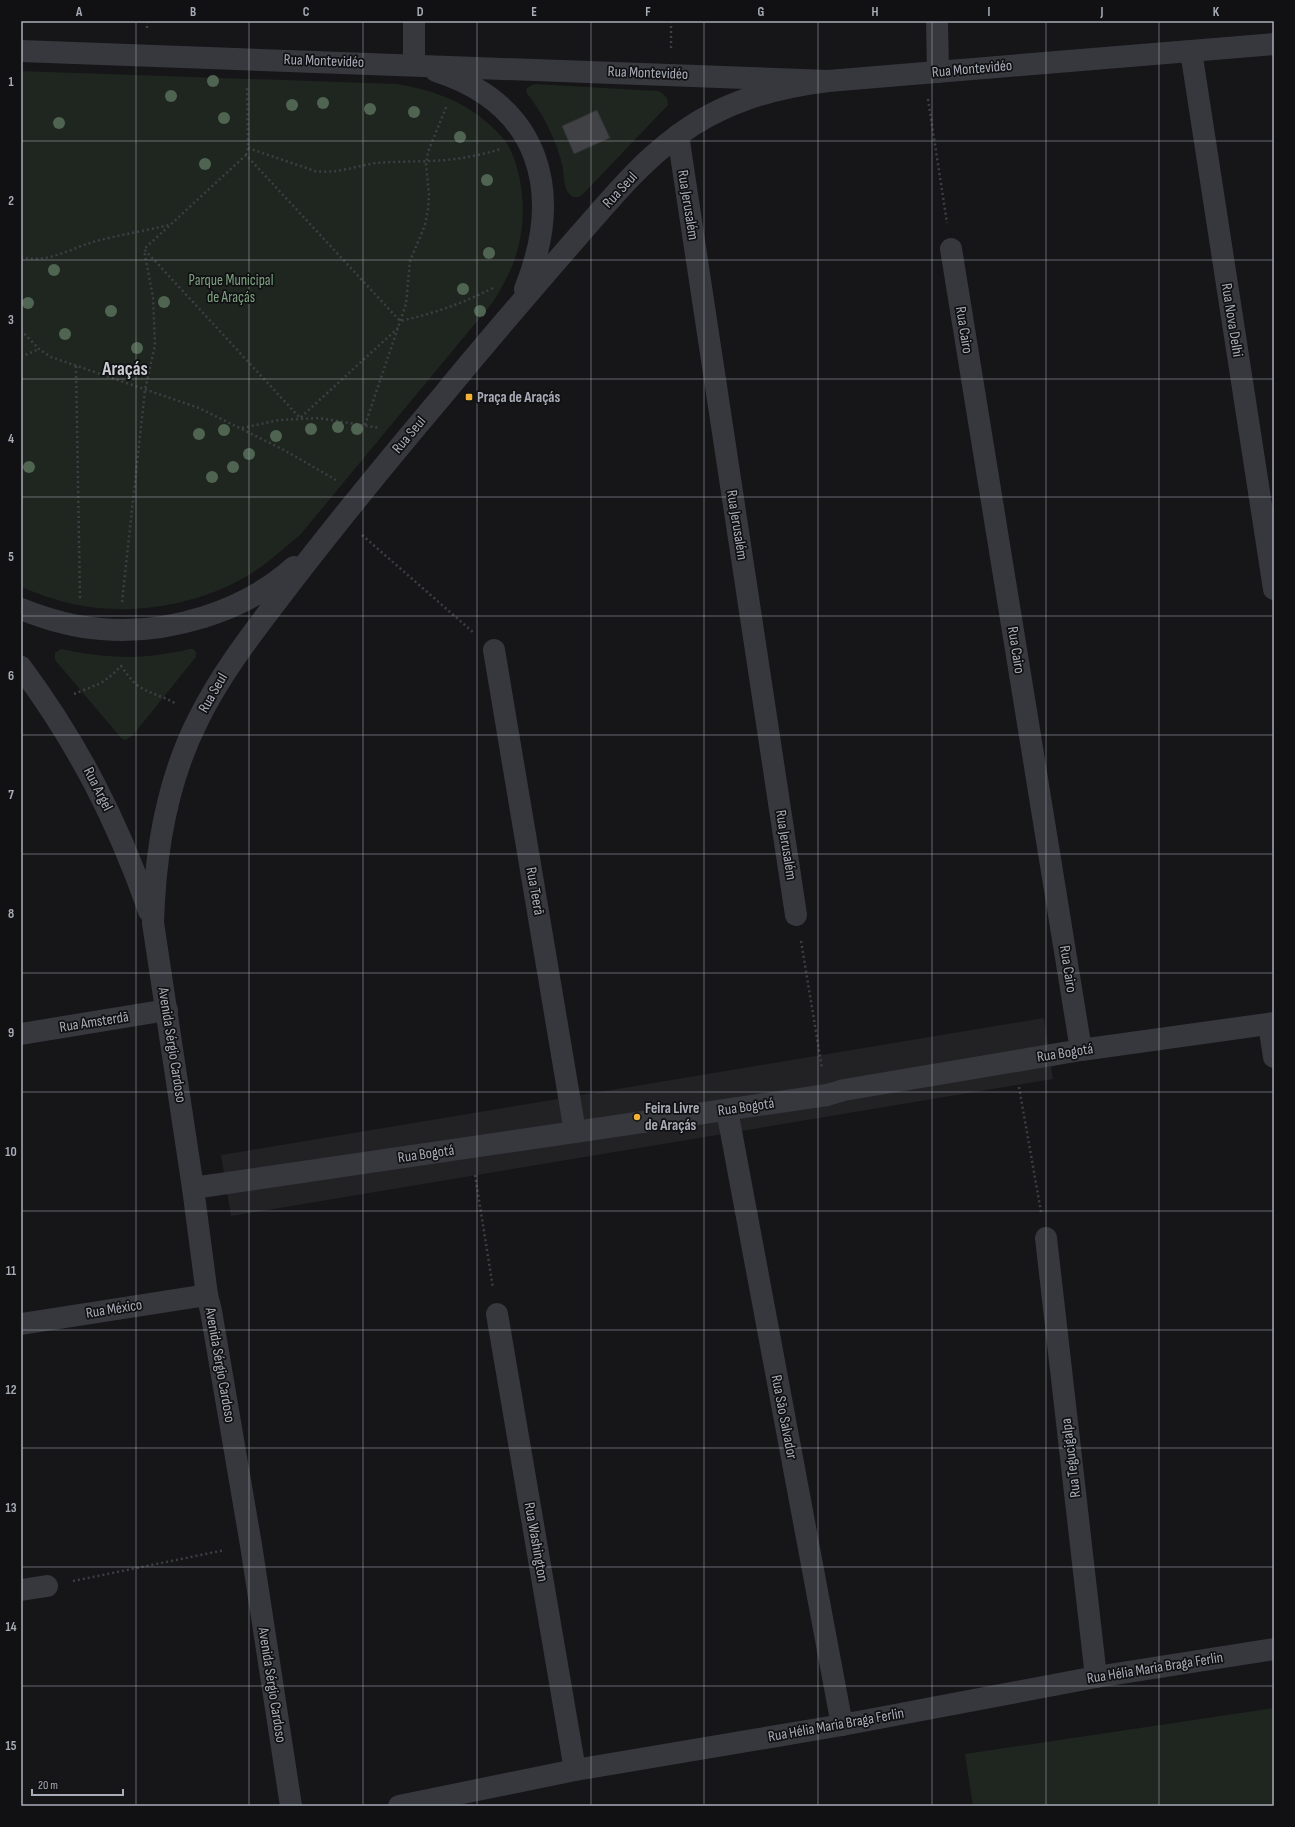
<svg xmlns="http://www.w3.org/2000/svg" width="1295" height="1827" viewBox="0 0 1295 1827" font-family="'Sofia Sans Condensed',sans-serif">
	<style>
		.built { fill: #222225 }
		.green { fill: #1e261f }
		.building { fill: #404145; stroke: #303034 }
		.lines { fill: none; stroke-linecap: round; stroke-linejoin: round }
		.path { stroke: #3d3f44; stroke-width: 2.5; stroke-dasharray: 2 3; stroke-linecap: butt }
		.minor { stroke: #37383d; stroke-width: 22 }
		.tertiary { stroke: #37383d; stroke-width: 22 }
		.tree { fill: #506452 }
		.grid { fill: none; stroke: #a8adb8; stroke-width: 1; stroke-opacity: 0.55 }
		.poi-dot { fill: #f2b134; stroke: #111113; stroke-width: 1.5 }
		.labels { text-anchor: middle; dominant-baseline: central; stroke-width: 3.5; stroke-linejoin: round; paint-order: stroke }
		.street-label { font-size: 15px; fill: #a8adb8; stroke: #111113 }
		.park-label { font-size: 15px; fill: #7fa381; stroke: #111113 }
		.poi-label { font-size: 15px; font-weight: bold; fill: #a8adb8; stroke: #111113; text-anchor: start }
		.district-label { font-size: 19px; font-weight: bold; fill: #c9ccd4; stroke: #111113 }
		.neatline { fill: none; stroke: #a8adb8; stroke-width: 1.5 }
		.grid-label { font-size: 13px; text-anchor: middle; font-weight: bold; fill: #a8adb8 }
	</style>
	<rect width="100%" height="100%" fill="#161618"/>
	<path class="built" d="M 1044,1018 L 1053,1079 L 231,1216 L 221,1155 Z"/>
	<path class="green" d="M 21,71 L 397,84 C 433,90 463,101 490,125 C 496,131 504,138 508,145 C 525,178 527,221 516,255 C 511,272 502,287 493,302 L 300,535 C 284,548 269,562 252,573 C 201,605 132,617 73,604 C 55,600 38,594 21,587 Z
		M 534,84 L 658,91 C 665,94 668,97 668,105 L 583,194 L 579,197 L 573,197 C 562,190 565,175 562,164 C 555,137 543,114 526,92 L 527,88 Z
		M 61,649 C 110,659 142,660 190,649 L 193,649 L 196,652 L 196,657 L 133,735 L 126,740 L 122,739 L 55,660 L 55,653 Z
		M 1274,1708 L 1274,1806 L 973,1806 L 965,1754 Z"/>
	<path class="building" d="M 597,110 L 610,138 L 574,154 L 562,126 Z"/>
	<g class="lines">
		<path class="path" d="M 147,28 L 147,21
			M 671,48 L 671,21
			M 928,99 L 947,223
			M 248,148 L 315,171 C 337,174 355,166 376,163 C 399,161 423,162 447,160 C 466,158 484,154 501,149
			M 246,155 L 248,148 L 247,87
			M 21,257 C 46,264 70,249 93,242 C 118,235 144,231 169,225
			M 398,328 L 300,418 L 144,249 L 246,155 L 400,321 C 433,314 463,303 493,288
			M 21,330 L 39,349 L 51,357 L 199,408 L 284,450 L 336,480
			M 21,357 L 39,349
			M 76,366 L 80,599
			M 365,425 L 406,304 L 410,261 L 425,225 L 428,209 L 429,194 L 426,165 L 428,152 L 447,105
			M 242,428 L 279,420 L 319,418 L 380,428
			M 362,535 L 474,633
			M 122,602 L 145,390 L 155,345 L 153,297 L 144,250
			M 74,694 L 101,683 L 112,675 L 121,666 C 127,674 132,682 140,687 C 150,694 164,696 176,704
			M 801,941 L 822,1068
			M 1019,1087 L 1041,1212
			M 475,1175 L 493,1288
			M 73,1581 L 225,1550"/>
		<path class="minor" d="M 414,21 L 414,64
			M 937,21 L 938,72
			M 1191,51 L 1274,589
			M 678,135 L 796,915
			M 951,249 L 1081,1050
			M 494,650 L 575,1132
			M 1269,1024 L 1274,1057
			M 21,1034 L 167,1010
			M 727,1110 L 842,1725
			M 193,1188 L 827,1095 L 844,1090 L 1081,1050 L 1274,1023
			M 1046,1238 L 1096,1677
			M 497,1314 L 575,1770
			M 21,1324 L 207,1295
			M 21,1590 L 47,1586"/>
		<path class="tertiary" d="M 21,51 L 828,81 L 1274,44
			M 436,71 C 541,105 564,192 525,289
			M 21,609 C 46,619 74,627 101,629 C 167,635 244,612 294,567
			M 21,667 C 78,744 117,820 149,911
			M 291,1806 L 251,1545 L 211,1311 L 207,1295 L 193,1188 L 153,923 C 155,853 166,783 198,720 C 221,673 252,634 283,593 C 335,525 389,459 444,394 C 488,340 534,287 580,234 C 610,200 639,164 676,137 C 721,102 773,88 828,81
			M 399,1806 L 575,1770 L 842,1725 L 1096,1677 L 1274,1649"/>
	</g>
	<g class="tree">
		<circle cx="213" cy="81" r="6"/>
		<circle cx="171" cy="96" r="6"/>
		<circle cx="323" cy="103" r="6"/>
		<circle cx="292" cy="105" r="6"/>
		<circle cx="370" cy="109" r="6"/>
		<circle cx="414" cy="112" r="6"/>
		<circle cx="224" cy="118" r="6"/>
		<circle cx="59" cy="123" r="6"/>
		<circle cx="460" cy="137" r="6"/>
		<circle cx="205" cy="164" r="6"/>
		<circle cx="487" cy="180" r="6"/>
		<circle cx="489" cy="253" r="6"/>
		<circle cx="54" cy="270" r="6"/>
		<circle cx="463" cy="289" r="6"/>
		<circle cx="164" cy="302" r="6"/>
		<circle cx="28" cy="303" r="6"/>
		<circle cx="111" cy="311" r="6"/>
		<circle cx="480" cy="311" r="6"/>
		<circle cx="65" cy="334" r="6"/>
		<circle cx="137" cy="348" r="6"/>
		<circle cx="338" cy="427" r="6"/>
		<circle cx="311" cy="429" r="6"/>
		<circle cx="357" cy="429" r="6"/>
		<circle cx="224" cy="430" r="6"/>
		<circle cx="199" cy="434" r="6"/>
		<circle cx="276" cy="436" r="6"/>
		<circle cx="249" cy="454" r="6"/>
		<circle cx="29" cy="467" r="6"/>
		<circle cx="233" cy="467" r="6"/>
		<circle cx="212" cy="477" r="6"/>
	</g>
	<path class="grid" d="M 136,21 L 136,1806M 249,21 L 249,1806M 363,21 L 363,1806M 477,21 L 477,1806M 591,21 L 591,1806M 704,21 L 704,1806M 818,21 L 818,1806M 932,21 L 932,1806M 1046,21 L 1046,1806M 1159,21 L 1159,1806M 21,141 L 1274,141M 21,260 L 1274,260M 21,379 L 1274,379M 21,497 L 1274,497M 21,616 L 1274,616M 21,735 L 1274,735M 21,854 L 1274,854M 21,973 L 1274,973M 21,1092 L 1274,1092M 21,1211 L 1274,1211M 21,1330 L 1274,1330M 21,1448 L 1274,1448M 21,1567 L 1274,1567M 21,1686 L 1274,1686"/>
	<g class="poi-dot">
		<rect x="465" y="393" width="8" height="8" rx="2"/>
		<circle cx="637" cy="1117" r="4"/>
	</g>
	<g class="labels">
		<g class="street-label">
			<text transform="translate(324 61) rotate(2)">Rua Montevidéo</text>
			<text transform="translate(972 69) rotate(-5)">Rua Montevidéo</text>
			<text transform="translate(648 73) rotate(2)">Rua Montevidéo</text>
			<text transform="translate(620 190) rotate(-47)">Rua Seul</text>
			<text transform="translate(688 205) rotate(81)">Rua Jerusalém</text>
			<text transform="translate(1232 320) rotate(81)">Rua Nova Delhi</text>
			<text transform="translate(964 330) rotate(81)">Rua Cairo</text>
			<text transform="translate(409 435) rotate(-50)">Rua Seul</text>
			<text transform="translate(737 525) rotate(81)">Rua Jerusalém</text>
			<text transform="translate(1016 650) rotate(81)">Rua Cairo</text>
			<text transform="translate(213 693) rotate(-60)">Rua Seul</text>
			<text transform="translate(98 789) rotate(63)">Rua Argel</text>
			<text transform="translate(786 845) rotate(81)">Rua Jerusalém</text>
			<text transform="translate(535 891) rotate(80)">Rua Teerã</text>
			<text transform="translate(1068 969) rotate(81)">Rua Cairo</text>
			<text transform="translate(94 1022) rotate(-9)">Rua Amsterdã</text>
			<text transform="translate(172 1045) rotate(81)">Avenida Sérgio Cardoso</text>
			<text transform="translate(1065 1053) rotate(-9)">Rua Bogotá</text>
			<text transform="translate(746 1107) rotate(-8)">Rua Bogotá</text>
			<text transform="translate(426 1154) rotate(-8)">Rua Bogotá</text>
			<text transform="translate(114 1309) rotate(-9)">Rua México</text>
			<text transform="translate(220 1365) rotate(80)">Avenida Sérgio Cardoso</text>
			<text transform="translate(784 1417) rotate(79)">Rua São Salvador</text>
			<text transform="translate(1071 1458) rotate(-97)">Rua Tegucigalpa</text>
			<text transform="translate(536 1542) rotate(80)">Rua Washington</text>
			<text transform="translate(1155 1668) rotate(-9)">Rua Hélia Maria Braga Ferlin</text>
			<text transform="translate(272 1685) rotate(81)">Avenida Sérgio Cardoso</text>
			<text transform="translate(836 1725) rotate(-10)">Rua Hélia Maria Braga Ferlin</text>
		</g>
		<g class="park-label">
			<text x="231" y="280">Parque Municipal<tspan x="231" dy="17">de Araçás</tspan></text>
		</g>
		<g class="poi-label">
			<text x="477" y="397">Praça de Araçás</text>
			<text x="645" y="1108">Feira Livre<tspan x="645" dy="17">de Araçás</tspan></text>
		</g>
		<g class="district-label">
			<text x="125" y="369">Araçás</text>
		</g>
	</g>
	<rect width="1295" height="1827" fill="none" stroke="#111113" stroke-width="44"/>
	<path d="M32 1789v6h91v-6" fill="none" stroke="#a8adb8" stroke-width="2"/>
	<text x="38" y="1789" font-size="12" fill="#a8adb8" stroke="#111113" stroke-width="3" paint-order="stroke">20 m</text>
	<rect x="22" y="22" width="1251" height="1783" class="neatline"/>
	<g class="grid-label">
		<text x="79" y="16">A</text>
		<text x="193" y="16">B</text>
		<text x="306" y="16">C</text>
		<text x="420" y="16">D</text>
		<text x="534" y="16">E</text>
		<text x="648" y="16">F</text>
		<text x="761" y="16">G</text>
		<text x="875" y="16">H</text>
		<text x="989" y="16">I</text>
		<text x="1102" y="16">J</text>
		<text x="1216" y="16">K</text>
		<text x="11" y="86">1</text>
		<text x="11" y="205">2</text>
		<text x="11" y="324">3</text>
		<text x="11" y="443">4</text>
		<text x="11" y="561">5</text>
		<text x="11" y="680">6</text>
		<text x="11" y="799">7</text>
		<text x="11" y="918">8</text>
		<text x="11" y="1037">9</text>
		<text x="11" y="1156">10</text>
		<text x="11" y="1275">11</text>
		<text x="11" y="1394">12</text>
		<text x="11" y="1512">13</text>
		<text x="11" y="1631">14</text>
		<text x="11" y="1750">15</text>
	</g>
</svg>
